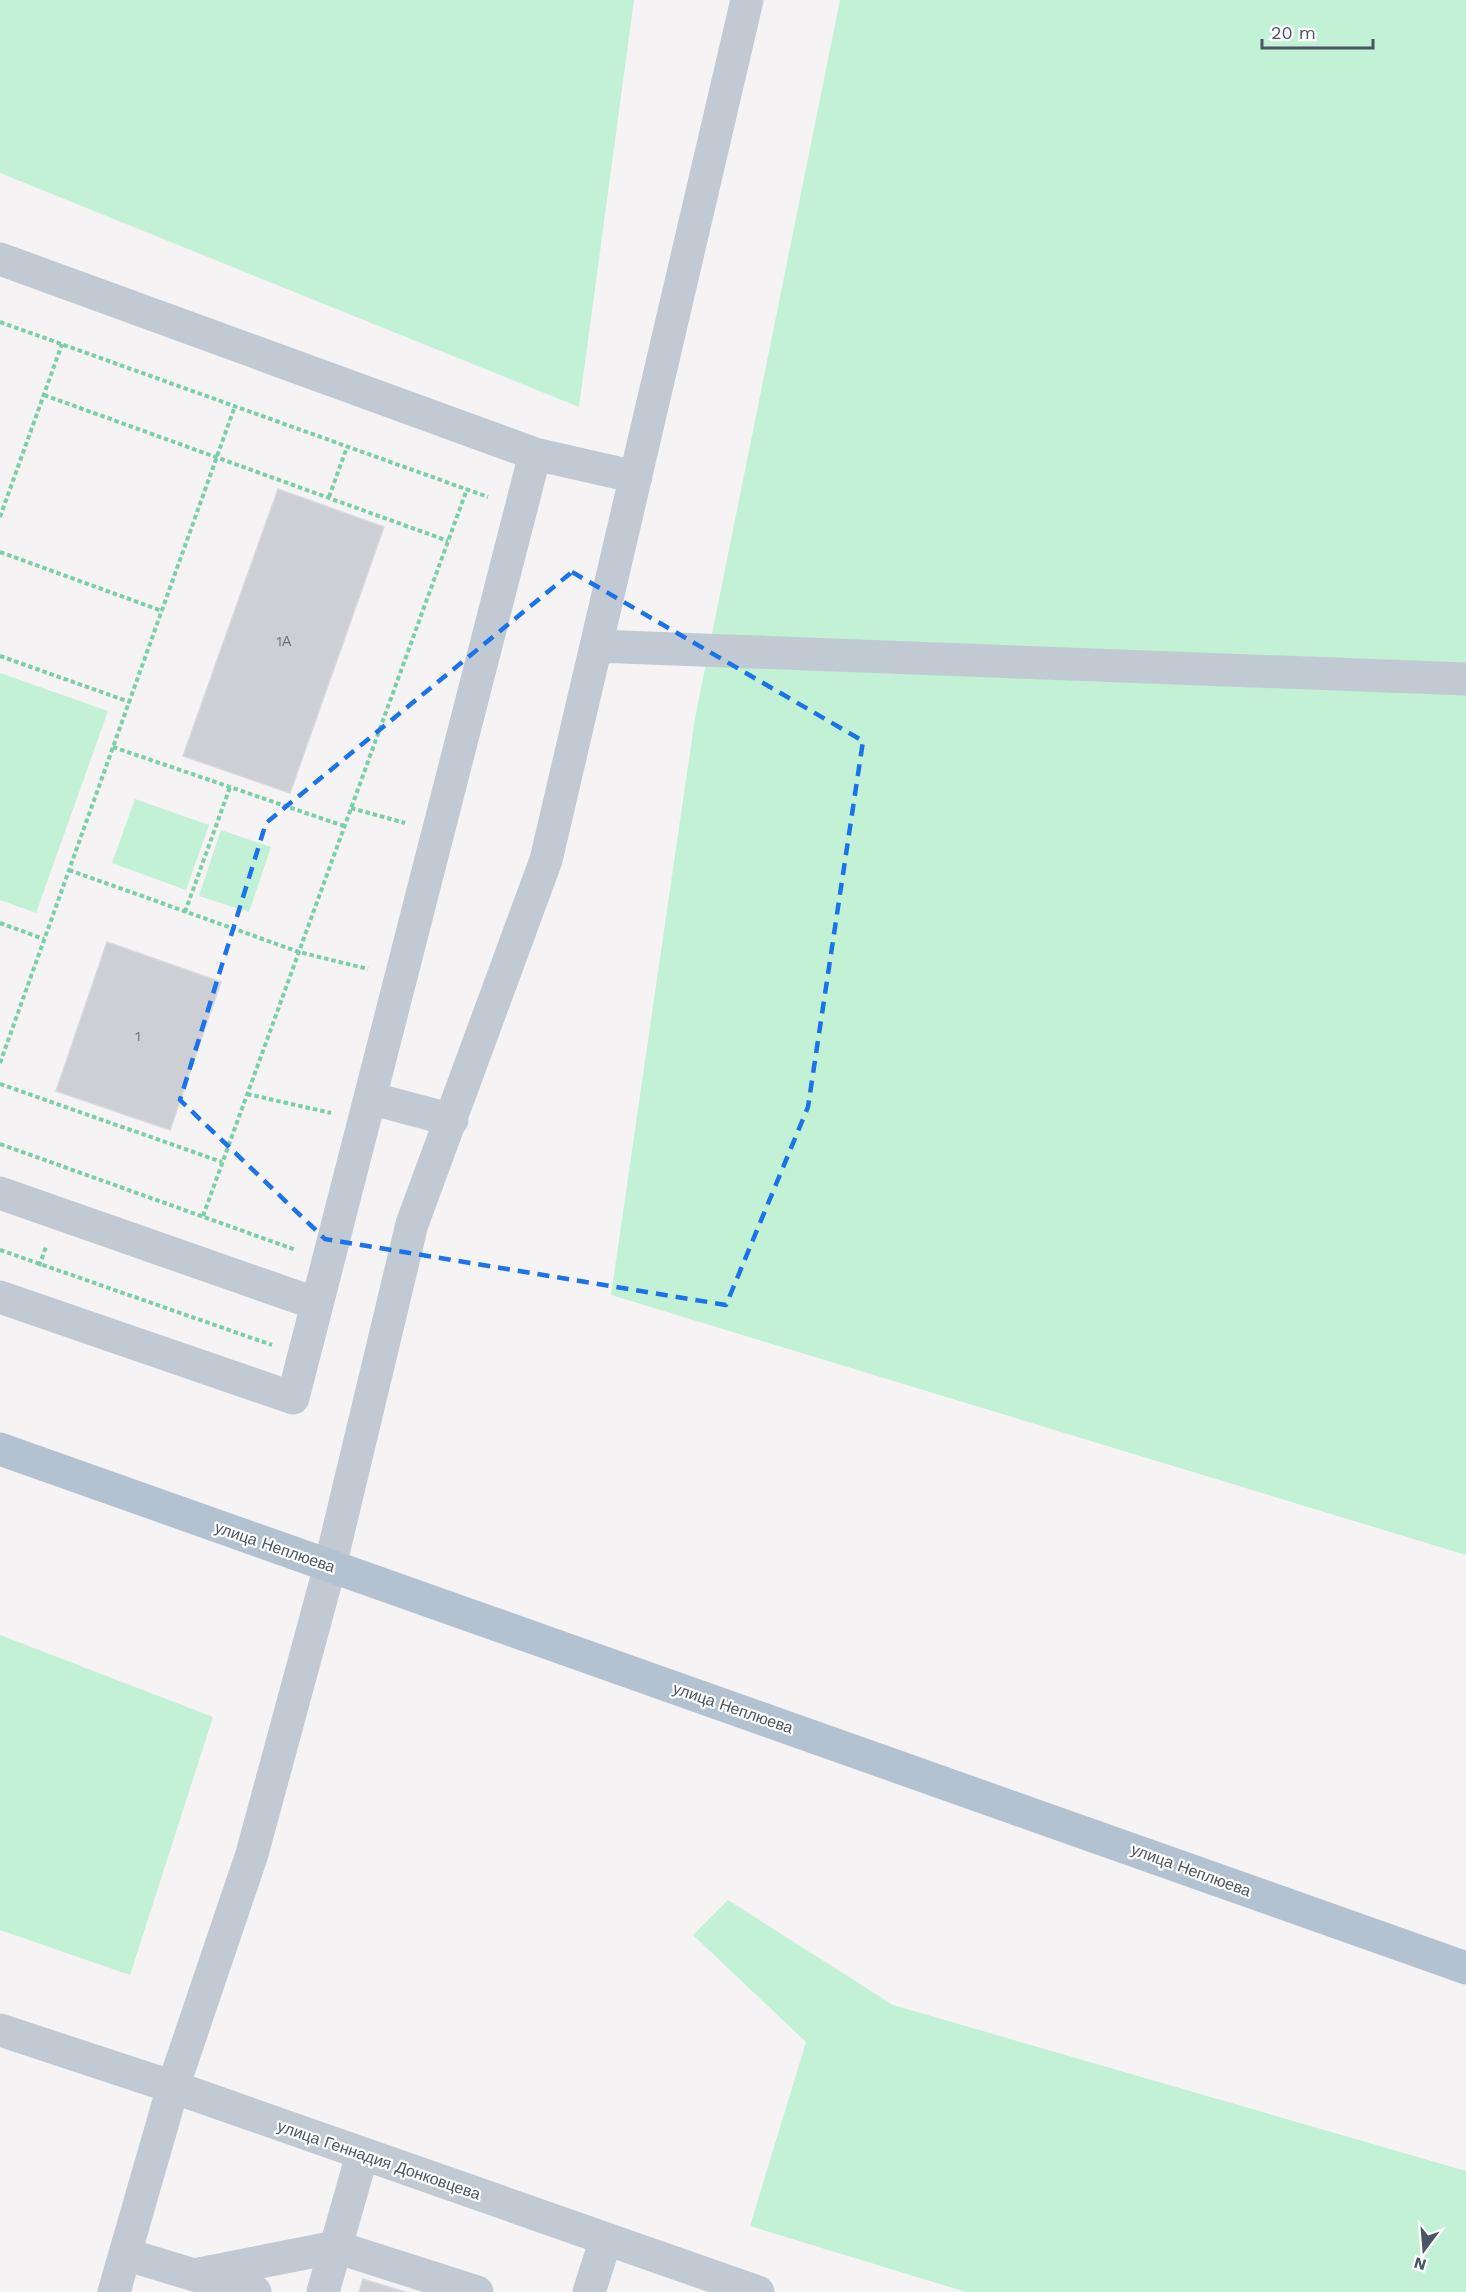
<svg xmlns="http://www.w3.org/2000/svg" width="1466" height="2292" viewBox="0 0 1466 2292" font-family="'Work Sans',sans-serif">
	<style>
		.green { fill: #c3f1d5 }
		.building { fill: #cdcfd5; stroke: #d7d9de; stroke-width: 1.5 }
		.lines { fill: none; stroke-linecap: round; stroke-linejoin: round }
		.path { stroke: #7ad0a6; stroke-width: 4; stroke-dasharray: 4.5 3; stroke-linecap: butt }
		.minor { stroke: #c1cad2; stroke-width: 33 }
		.major { stroke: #b3c2d1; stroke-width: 33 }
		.marked { fill: none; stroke: #1a73e8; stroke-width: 4.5; stroke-dasharray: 12 8; stroke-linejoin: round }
		.labels { text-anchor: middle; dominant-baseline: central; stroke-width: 4.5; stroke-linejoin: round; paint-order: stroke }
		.number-label { font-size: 14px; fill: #6b747e }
		.street-label { font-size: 16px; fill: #4a5661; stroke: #fff }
	</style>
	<rect width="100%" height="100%" fill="#f5f3f3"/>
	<path class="green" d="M 0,0 L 634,0 L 579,407 L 0,173 Z
		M 840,0 L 1466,0 L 1466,1555 L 611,1295 L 695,718 Z
		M 0,673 L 108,711 L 36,913 L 0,900 Z
		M 135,799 L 209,825 L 186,890 L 112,863 Z
		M 221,830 L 271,847 L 249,912 L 199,896 Z
		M 0,1635 L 213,1717 L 130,1975 L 0,1930 Z
		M 728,1900 L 893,2005 L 1466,2171 L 1466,2292 L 966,2292 L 750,2226 L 806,2042 L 693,1935 Z"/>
	<path class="building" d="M 278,489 L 384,527 L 290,793 L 183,756 Z
		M 107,942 L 221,982 L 170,1130 L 56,1091 Z
		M 363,2279 L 405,2292 L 359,2292 Z"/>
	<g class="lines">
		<path class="path" d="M 0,322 L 488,497
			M 44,395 L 448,541
			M 329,497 L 347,447
			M 0,517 L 62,344
			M 0,552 L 162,611
			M 0,656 L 130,702
			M 113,747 L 344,826
			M 351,808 L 405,823
			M 69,870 L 299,952 L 368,969
			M 185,912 L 230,787
			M 0,923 L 44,939
			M 0,1063 L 235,406
			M 0,1084 L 222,1162
			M 247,1094 L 331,1113
			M 0,1144 L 296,1250
			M 203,1216 L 467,489
			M 0,1250 L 272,1345
			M 39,1266 L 46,1247"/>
		<path class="minor" d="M 0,259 L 535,454 L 293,1398 L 0,1297
			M 535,454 L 636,477
			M 596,646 L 1466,679
			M 370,1098 L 452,1120
			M 0,1193 L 317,1304
			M 0,2030 L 173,2087 L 758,2292
			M 125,2254 L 194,2275 L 336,2247 L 477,2292
			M 202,2278 L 255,2292
			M 114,2292 L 173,2087 L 252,1854 L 330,1566 L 412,1224 L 546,860 L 747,0
			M 323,2292 L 362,2155
			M 589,2292 L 606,2239"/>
		<path class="major" d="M 0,1449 L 1466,1968"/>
	</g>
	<path class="marked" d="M 572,572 L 863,741 L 808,1107 L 726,1305 L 325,1239 L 180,1100 L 266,823 Z"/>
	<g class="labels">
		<g class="number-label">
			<text x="284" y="641">1А</text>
			<text x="138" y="1036">1</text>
		</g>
		<g class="street-label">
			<text transform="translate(275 1547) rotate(19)">улица Неплюева</text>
			<text transform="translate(733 1708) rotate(19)">улица Неплюева</text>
			<text transform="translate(1191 1870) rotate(20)">улица Неплюева</text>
			<text transform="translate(379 2160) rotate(19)">улица Геннадия Донковцева</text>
		</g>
	</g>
	<g transform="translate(1424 2250) rotate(196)" stroke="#ffffff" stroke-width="4.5" paint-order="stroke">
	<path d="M0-4.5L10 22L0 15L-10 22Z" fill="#4a5661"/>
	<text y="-9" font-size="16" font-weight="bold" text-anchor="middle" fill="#4a5661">N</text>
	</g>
	<path d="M1262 39v9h111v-9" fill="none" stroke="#4a5661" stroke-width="3"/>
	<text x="1271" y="39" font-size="18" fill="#4a5661" stroke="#ffffff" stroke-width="4.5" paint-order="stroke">20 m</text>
</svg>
